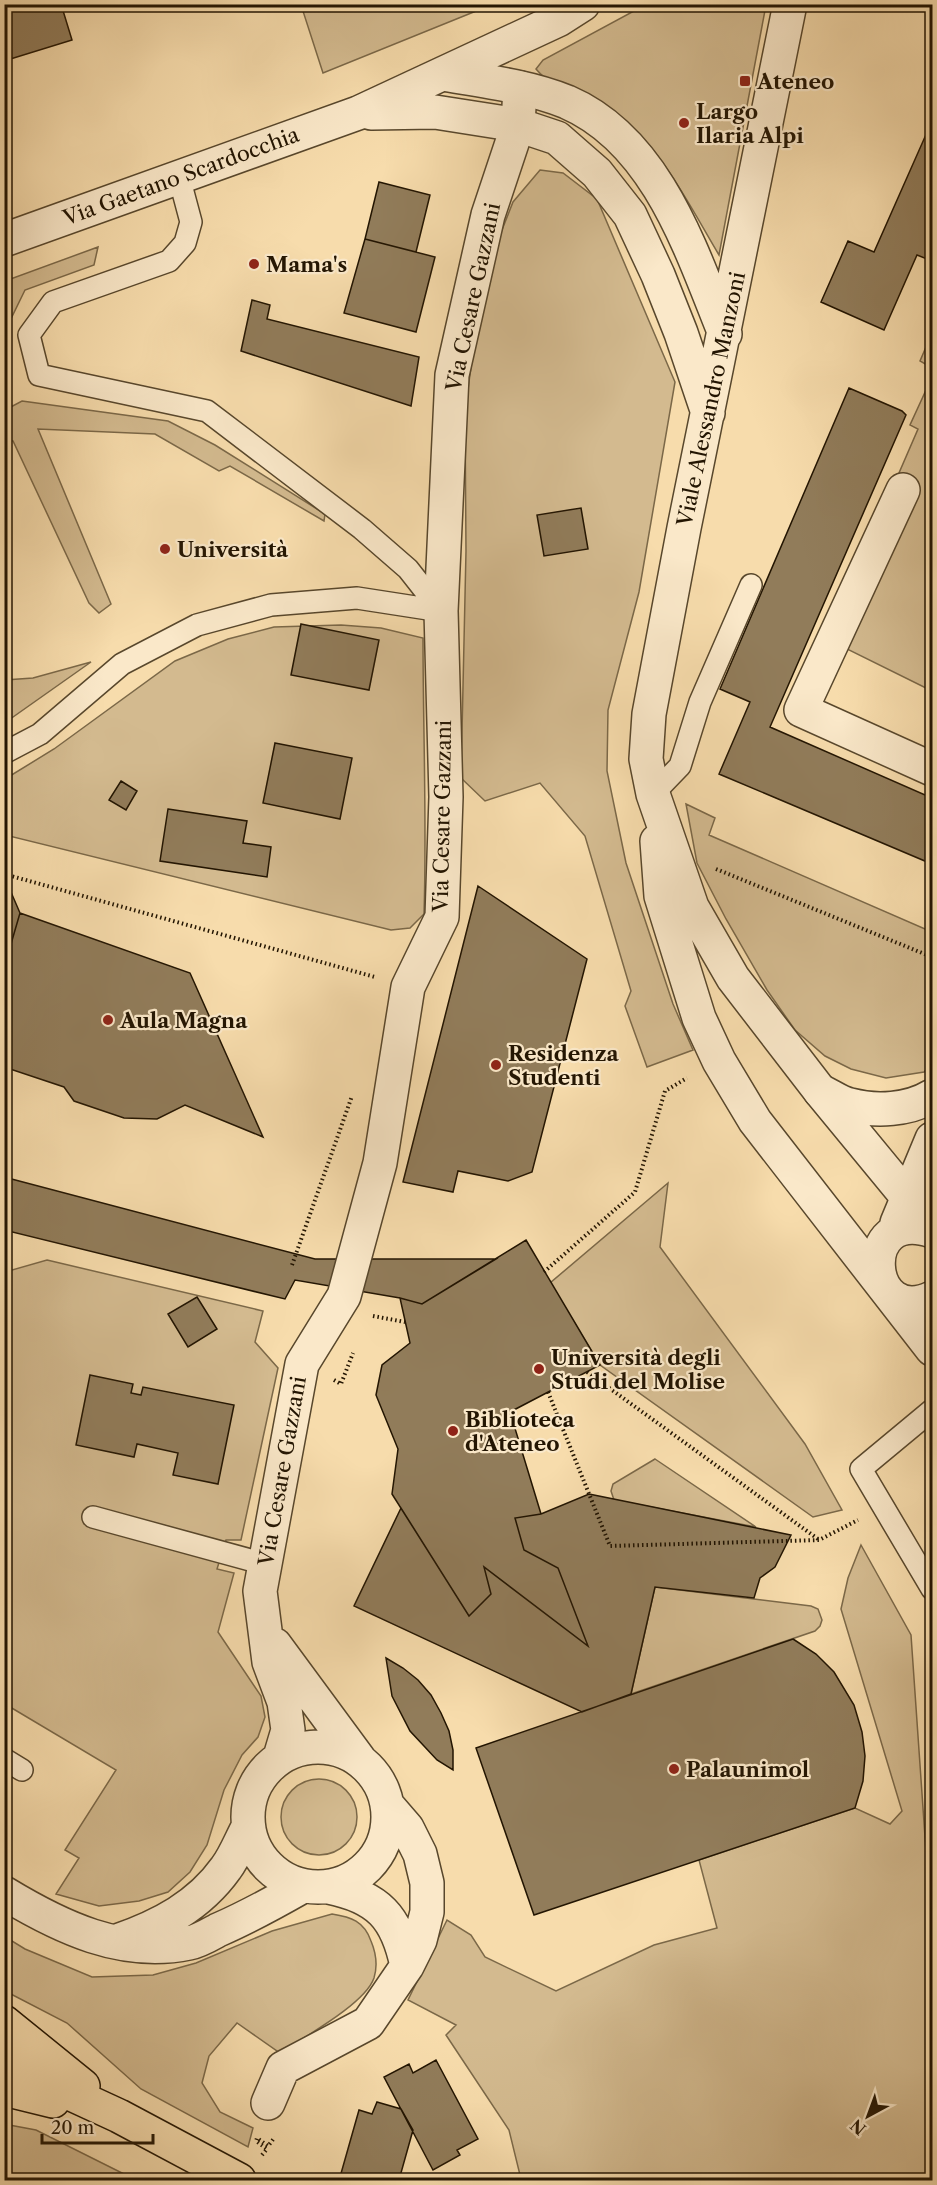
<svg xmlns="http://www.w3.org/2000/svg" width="937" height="2185" viewBox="0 0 937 2185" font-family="'Libre Caslon Text',serif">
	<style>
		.green { fill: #d3ba8f; stroke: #7b6848; stroke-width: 1.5 }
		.building { fill: #917c5a; stroke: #231502; stroke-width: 1.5 }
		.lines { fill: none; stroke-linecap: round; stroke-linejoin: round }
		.service-casing { stroke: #58472c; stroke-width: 24 }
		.minor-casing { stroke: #58472c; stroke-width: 36 }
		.tertiary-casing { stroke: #58472c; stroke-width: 36 }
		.primary-casing { stroke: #231502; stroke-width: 36 }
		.path { stroke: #231502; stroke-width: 4; stroke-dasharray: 1.5 3; stroke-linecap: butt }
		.service { stroke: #fae8c9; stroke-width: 21 }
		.minor { stroke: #fae8c9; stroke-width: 33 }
		.tertiary { stroke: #fae8c9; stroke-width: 33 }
		.primary { stroke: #f7dcac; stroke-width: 33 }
		.poi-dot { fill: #8f2418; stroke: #fae8c9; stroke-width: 2 }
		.labels { text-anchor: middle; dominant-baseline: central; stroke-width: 4.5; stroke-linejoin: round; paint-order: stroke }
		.poi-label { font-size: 21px; font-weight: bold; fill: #231502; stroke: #fae8c9; text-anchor: start }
		.street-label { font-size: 21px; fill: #231502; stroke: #fae8c9 }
	</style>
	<rect width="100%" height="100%" fill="#f7dcac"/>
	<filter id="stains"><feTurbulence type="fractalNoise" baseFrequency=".00333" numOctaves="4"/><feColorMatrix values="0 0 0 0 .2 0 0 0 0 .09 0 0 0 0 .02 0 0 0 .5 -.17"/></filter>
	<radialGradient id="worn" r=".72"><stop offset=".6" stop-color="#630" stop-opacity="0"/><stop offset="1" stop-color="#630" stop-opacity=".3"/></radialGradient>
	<path class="green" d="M 301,5 L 301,4 L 491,5 L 323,73 Z
		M 645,5 L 766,5 L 719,255 C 690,207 658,139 608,109 C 584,94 555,92 536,69 L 543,60 Z
		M 540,170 L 563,173 L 597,199 L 675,382 L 639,592 L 608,710 L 607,771 L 626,863 L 673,1004 L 693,1050 L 647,1067 L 625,1006 L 631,991 L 585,836 L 540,783 L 485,801 L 461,778 L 466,551 L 465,411 L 475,338 L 496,245 L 513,202 Z
		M 98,247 L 94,265 L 25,290 L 7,327 L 5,364 L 5,281 Z
		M 932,333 L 932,368 L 920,361 Z
		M 932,377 L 932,691 L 847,649 L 918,483 L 899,473 L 918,429 L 910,425 Z
		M 22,401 L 168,421 L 215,445 L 325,514 L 324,521 L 230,466 L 219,471 L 155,434 L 38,429 L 111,604 L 99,613 L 89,603 L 13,441 L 5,440 L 5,410 Z
		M 341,625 L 381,628 L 423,638 C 423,730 427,822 424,914 L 410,928 L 391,930 L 5,835 L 5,779 L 54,749 L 175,661 L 228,639 L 274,627 Z
		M 91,662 L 6,722 L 5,723 L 5,680 L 33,678 Z
		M 686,804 L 715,818 L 709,835 L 932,932 L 932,1063 L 924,1072 L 886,1078 L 851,1069 L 825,1056 L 795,1030 L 767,990 L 726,919 L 697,863 Z
		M 668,1183 L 660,1247 L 805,1444 L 842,1510 L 813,1517 L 600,1365 L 550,1283 Z
		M 47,1260 L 263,1311 L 255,1342 L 278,1368 L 241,1540 L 226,1540 L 217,1569 L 234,1573 L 218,1632 L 261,1696 L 265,1717 L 258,1737 L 242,1755 L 224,1790 L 207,1845 L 190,1872 L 168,1892 L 139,1901 L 99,1906 L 56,1894 L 79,1858 L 65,1850 L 116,1770 L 5,1704 L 5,1272 Z
		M 655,1459 L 756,1527 L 614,1500 L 611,1491 L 613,1484 Z
		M 861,1545 L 911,1635 L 932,1938 L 932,2180 L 519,2180 L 521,2179 L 509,2130 L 446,2035 L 456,2025 L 408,2000 L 447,1920 L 471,1935 L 485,1957 L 556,1991 L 654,1945 L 717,1928 L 699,1860 L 855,1808 L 890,1824 L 902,1811 L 841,1609 L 848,1578 Z
		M 655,1587 L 811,1606 L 818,1609 L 822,1620 L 820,1626 L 815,1631 L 631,1694 Z
		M281 1817a38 38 0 1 1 76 0a38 38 0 1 1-76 0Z
		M 332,1914 C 351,1917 364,1921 371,1941 C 376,1953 378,1965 374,1978 C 365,2004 304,2037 280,2053 L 237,2023 L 209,2056 L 202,2083 L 220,2112 L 253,2128 L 248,2147 L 141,2089 L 67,2023 L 5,1991 L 4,1936 L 25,1949 L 92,1977 L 153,1975 L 196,1963 L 272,1931 Z
		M 4,2124 L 36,2130 L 136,2180 L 5,2180 Z"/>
	<path class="building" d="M 4,4 L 61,4 L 72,40 L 4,61 Z
		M 932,121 L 932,261 L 917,255 L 884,330 L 821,302 L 848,241 L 874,252 Z
		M 379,182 L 430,195 L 416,252 L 365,239 Z
		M 365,239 L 435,257 L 416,332 L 344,313 Z
		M 252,300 L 270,305 L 267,319 L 419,357 L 411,406 L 241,351 Z
		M 849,388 L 902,411 L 906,415 L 770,727 L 932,798 L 932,864 L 719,774 L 750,702 L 720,689 Z
		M 581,508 L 588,549 L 544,556 L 537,515 Z
		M 301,624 L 379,640 L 369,690 L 291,675 Z
		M 275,743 L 352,758 L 340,819 L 263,803 Z
		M 121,781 L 137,791 L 126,810 L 109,800 Z
		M 168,809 L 247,821 L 243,843 L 271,847 L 267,877 L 160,861 Z
		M 4,876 L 20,913 L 4,968 Z
		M 478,886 L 587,959 L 532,1172 L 508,1181 L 458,1171 L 453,1192 L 403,1182 Z
		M 20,913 L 190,973 L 263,1137 L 185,1105 L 157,1119 L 124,1118 L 74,1101 L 64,1087 L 4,1067 L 4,968 Z
		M 4,1177 L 315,1259 L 496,1259 L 422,1304 L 400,1298 L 295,1280 L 285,1299 L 4,1230 Z
		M 526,1240 L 600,1365 L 510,1412 L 541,1514 L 515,1518 L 524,1550 L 558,1568 L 588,1646 L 484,1567 L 491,1594 L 469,1616 L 392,1494 L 398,1449 L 376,1395 L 382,1365 L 410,1343 L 400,1298 L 422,1304 Z
		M 197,1297 L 217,1329 L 188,1347 L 168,1314 Z
		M 90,1375 L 133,1384 L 131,1393 L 141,1395 L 143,1387 L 234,1405 L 218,1484 L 173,1475 L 178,1453 L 137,1444 L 134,1457 L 76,1445 Z
		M 589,1494 L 791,1535 L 775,1567 L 760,1578 L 754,1598 L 655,1587 L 631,1694 L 582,1712 L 354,1606 L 401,1508 L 469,1616 L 491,1594 L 484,1567 L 588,1646 L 558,1568 L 524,1550 L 515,1518 L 541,1514 Z
		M 793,1639 L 816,1654 L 834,1672 L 854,1705 L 862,1732 L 865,1756 L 863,1781 L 855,1808 L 534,1915 L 476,1748 Z
		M 386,1658 L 403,1668 L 418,1680 L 431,1695 L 441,1713 L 449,1731 L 453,1750 L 453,1770 L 437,1760 L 410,1731 L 392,1696 Z
		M 436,2060 L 478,2139 L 457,2150 L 460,2155 L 433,2170 L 384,2077 L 409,2064 L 413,2073 Z
		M 377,2102 L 401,2109 L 413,2130 L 399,2180 L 350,2180 L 340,2177 L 359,2110 L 372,2114 Z"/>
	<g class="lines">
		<g class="service-casing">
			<path id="service" d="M 179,177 L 191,222 L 185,243 L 169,261 L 53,302 L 29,335 L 39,375 L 207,411 L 362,529 L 408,569 L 441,611
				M 4,753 L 40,734 L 122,664 L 197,625 L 271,605 L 357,598 L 441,611
				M 653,794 L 680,766 L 700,702 L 751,585
				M 932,1410 L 861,1469 L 932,1589
				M 93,1517 L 265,1564
				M 4,1759 L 22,1770"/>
		</g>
		<g class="minor-casing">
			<path id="minor" d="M 903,490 L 801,710 L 932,769
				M 820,1091 C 830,1095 840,1103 850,1105 C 876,1112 909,1110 932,1096
				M 897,1223 L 932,1139
				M 275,1645 L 359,1759
				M248 1817a70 70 0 1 1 140 0a70 70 0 1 1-140 0Z
				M 280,1757 L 288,1730 L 284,1702 L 269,1662 L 260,1591 L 302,1364 L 344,1296 L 380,1163 L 408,987 L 442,917 L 446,797 L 441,611 L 452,375 L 488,215 L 518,125 L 520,88
				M 329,1887 C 378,1897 397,1917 407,1966
				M 4,1893 C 60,1927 122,1957 189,1943 C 199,1941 209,1935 218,1930 C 248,1917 275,1902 303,1886
				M 117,1941 C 160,1926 199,1906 226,1868 C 235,1856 241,1840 248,1827
				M 268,2103 L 283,2068 L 368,2023 L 407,1966 L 420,1940 L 427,1912 L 427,1883 L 420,1854 L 407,1828 L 388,1806"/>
		</g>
		<g class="tertiary-casing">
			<path id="tertiary" d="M 790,4 L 684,528 L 649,714 L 646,759 L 653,794 L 692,907 L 733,978 L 820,1091 L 932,1227
				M 442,74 C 484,81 527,86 567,102 C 657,141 691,250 725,334
				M 371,113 L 435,112 L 518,125 L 557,138 L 597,173 L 630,215 L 658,275 L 681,333 L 708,413
				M 4,240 L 358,113 L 558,20 L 583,4
				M 657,841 L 661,896 L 699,1018 L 719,1061 L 755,1121 L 932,1349
				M 932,1231 C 855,1205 866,1329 932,1298"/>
		</g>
		<g class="primary-casing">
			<path id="primary" d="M 4,2022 L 83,2086
				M 4,2063 L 119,2116 L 239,2180
				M 4,2089 L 53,2101"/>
		</g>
		<path class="path" d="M 716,869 L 932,957
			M 4,874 L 375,977
			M 292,1265 L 352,1096
			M 544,1272 L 635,1192 L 665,1091 L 687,1078
			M 373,1316 L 405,1322
			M 587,1372 L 818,1539
			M 334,1380 L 341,1384 L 353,1353
			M 548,1392 L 610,1546 L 819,1540 L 858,1520
			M 262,2155 L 267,2149 L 256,2141 L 257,2138 L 268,2146 L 275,2137"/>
		<use href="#service" class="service"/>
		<use href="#minor" class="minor"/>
		<use href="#tertiary" class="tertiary"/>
		<use href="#primary" class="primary"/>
	</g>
	<g class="poi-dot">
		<rect x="739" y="75" width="12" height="12" rx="3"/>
		<circle cx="684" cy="123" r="6"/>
		<circle cx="254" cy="264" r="6"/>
		<circle cx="165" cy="549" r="6"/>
		<circle cx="108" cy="1020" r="6"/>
		<circle cx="496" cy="1065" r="6"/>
		<circle cx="539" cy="1369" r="6"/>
		<circle cx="453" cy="1431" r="6"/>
		<circle cx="674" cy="1769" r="6"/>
	</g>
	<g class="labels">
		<g class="poi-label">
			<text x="757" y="81">Ateneo</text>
			<text x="696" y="111">Largo<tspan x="696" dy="24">Ilaria Alpi</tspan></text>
			<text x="266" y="264">Mama's</text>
			<text x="177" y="549">Università</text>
			<text x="120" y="1020">Aula Magna</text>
			<text x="508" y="1053">Residenza<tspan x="508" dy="24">Studenti</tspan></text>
			<text x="551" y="1357">Università degli<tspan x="551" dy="24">Studi del Molise</tspan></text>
			<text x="465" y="1419">Biblioteca<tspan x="465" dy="24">d'Ateneo</tspan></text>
			<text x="686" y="1769">Palaunimol</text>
		</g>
		<g class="street-label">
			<text transform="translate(181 176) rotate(-20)">Via Gaetano Scardocchia</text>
			<text transform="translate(473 297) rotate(-78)">Via Cesare Gazzani</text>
			<text transform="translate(711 399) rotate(-78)">Viale Alessandro Manzoni</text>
			<text transform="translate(442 816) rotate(-89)">Via Cesare Gazzani</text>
			<text transform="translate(282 1471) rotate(-80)">Via Cesare Gazzani</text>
		</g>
	</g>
	<rect width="937" height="2185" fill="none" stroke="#f7dcac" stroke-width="24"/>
	<rect x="6" y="6" width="925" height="2173" fill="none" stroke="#231502" stroke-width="3"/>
	<rect x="12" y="12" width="913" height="2161" fill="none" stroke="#231502" stroke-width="1.5"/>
	<g transform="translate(868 2116) rotate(221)" stroke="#fae8c9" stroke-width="4.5" paint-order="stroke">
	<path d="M0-4.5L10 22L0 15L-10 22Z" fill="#231502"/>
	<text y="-9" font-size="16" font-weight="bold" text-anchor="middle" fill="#231502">N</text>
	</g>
	<path d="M42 2134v9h111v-9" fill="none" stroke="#231502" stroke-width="3"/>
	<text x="51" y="2134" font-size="18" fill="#231502" stroke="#fae8c9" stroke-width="4.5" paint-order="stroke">20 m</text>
	<rect width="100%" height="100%" filter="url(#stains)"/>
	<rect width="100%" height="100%" fill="url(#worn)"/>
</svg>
